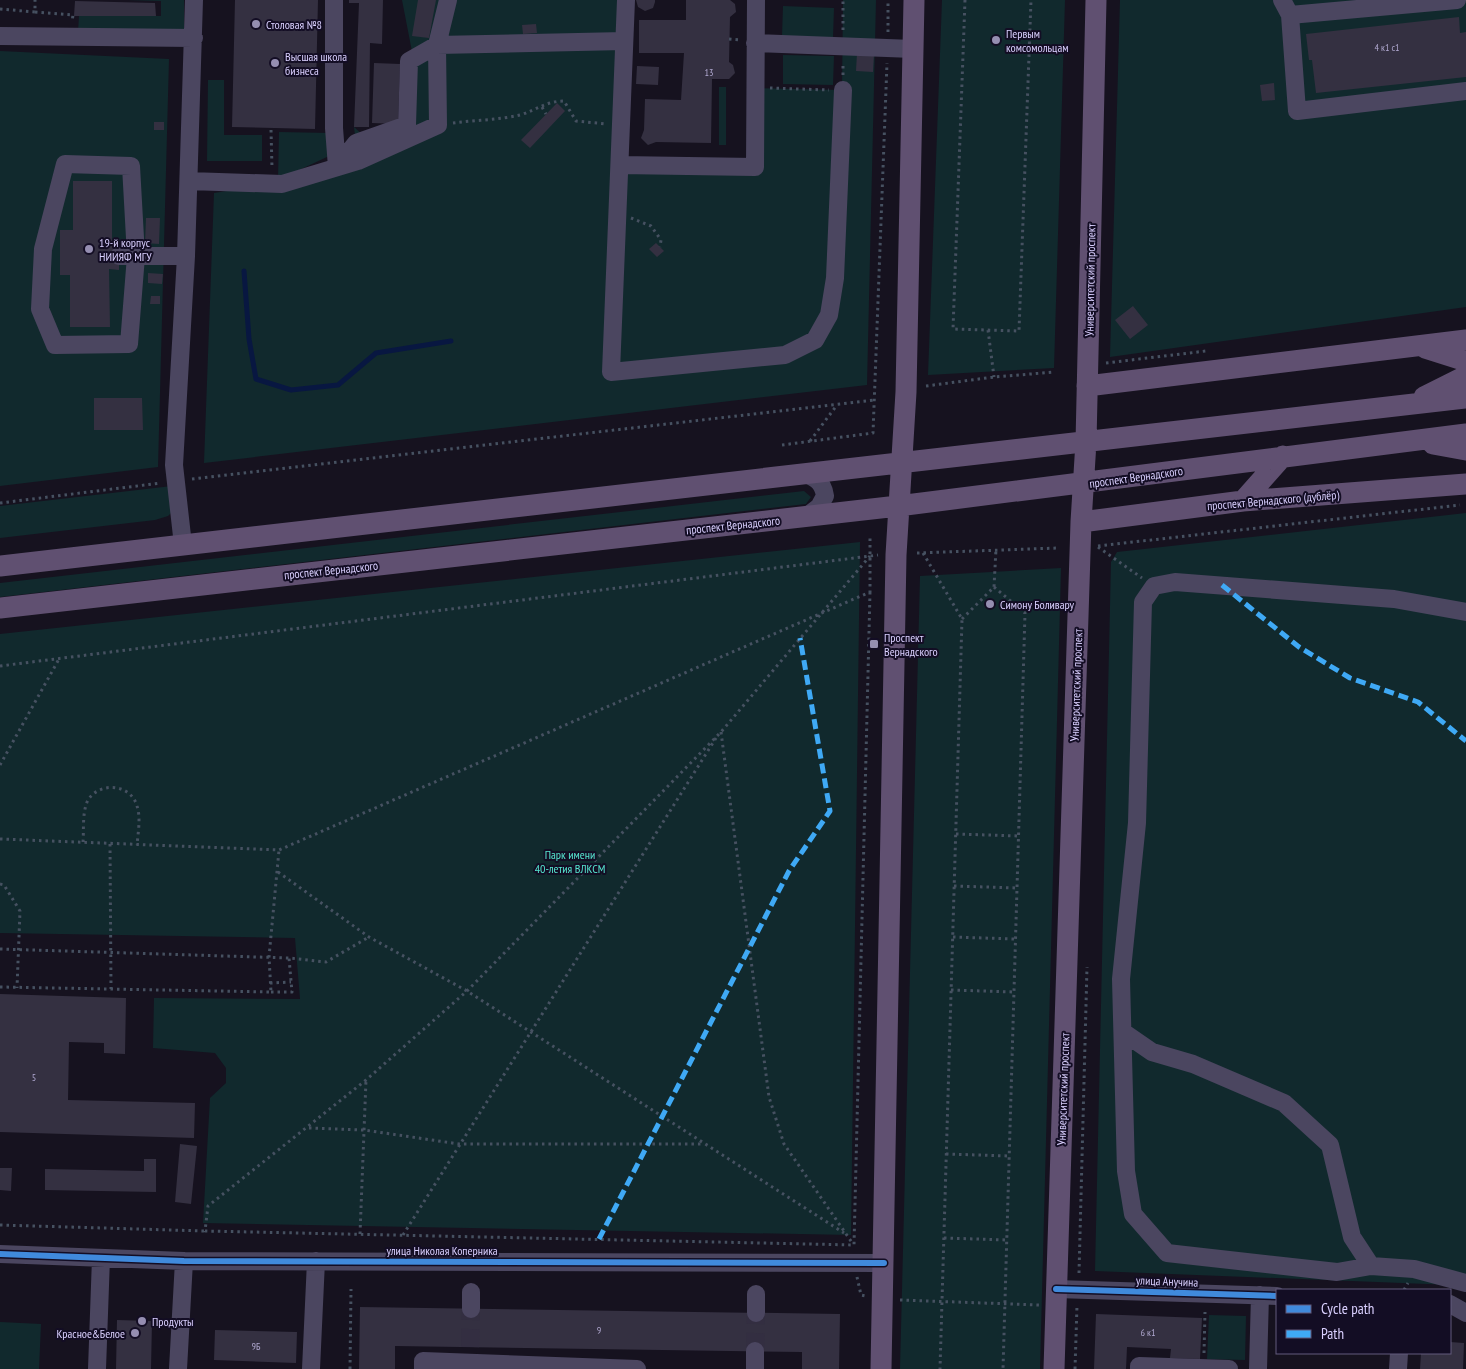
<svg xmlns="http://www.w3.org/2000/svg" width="1466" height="1369" viewBox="0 0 1466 1369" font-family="'PT Sans Narrow',sans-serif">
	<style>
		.green { fill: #11292d }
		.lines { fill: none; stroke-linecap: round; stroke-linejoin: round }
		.stream { stroke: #081741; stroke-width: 5 }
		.building { fill: #343041 }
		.minor-tunnel { stroke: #332e41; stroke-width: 18; stroke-dasharray: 18 9; stroke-linecap: butt }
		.path { stroke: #465161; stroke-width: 3; stroke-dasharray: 2.5 4; stroke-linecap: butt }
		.minor { stroke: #4b4660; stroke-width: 18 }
		.major { stroke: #605071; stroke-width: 21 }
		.quiet { stroke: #3fa9f5; stroke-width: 5; stroke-dasharray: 10 5; stroke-linecap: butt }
		.cycleway-casing { stroke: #130d24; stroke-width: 9 }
		.cycleway { stroke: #408adc; stroke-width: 6 }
		.poi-dot { fill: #958eb1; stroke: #130d24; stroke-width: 2 }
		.labels { text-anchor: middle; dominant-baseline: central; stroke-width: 4; stroke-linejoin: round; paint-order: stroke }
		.number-label { font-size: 10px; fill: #b0a8d0 }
		.poi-label { font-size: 12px; fill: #dad0ff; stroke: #130d24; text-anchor: start }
		.street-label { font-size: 12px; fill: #dad0ff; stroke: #130d24 }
		.park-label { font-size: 12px; fill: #56e6d0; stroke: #130d24 }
	</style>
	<rect width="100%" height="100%" fill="#16121f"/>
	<path class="green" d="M 127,0 L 184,0 L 184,30 L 78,32 L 79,16 L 161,16 L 161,1 Z
		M 402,0 L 619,0 L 617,164 L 755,167 L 754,88 L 842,90 L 843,0 L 876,0 L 867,385 L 204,463 L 214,193 L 356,170 L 357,153 L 354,127 L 385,155 L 415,144 L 415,67 Z
		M 942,0 L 1065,0 L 1054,368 L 928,375 Z
		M 1120,0 L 1466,0 L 1466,307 L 1110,357 Z
		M 783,6 L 834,8 L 833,38 L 782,36 Z
		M 0,51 L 169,59 L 158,467 L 0,486 Z
		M 783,55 L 834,56 L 833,85 L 783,84 Z
		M 208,80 L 224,80 L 224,135 L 262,135 L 262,161 L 207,161 Z
		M 719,87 L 726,87 L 726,145 L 719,145 Z
		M 279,132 L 329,133 L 329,156 L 278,180 Z
		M 172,486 L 172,512 L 168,516 L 155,520 L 0,538 L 0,506 Z
		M 804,491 L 811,497 L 806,504 L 0,597 L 0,583 Z
		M 1466,513 L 1466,1292 L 1452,1285 L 1095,1271 L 1111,562 L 1117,552 Z
		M 860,542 L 851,1235 L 203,1223 L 210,1098 L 226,1083 L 226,1068 L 215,1053 L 153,1048 L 154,998 L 300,999 L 295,938 L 0,933 L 0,634 Z
		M 1061,568 L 1040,1369 L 900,1369 L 920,576 Z
		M 1209,1315 L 1246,1316 L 1245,1360 L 1207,1359 Z
		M 0,1322 L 41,1324 L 39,1369 L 0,1369 Z"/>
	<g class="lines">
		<path class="stream" d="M 244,271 L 249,339 L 256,379 L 291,390 L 338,385 L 376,353 L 451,341"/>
	</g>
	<path class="building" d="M 235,0 L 318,0 L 315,129 L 232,127 Z
		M 349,0 L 383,0 L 382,44 L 370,43 L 369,127 L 354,127 L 359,3 L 349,3 Z
		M 418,0 L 436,0 L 429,38 L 412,36 Z
		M 636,0 L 655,0 L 655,2 L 653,8 L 645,11 L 638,7 Z
		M 686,0 L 730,0 L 735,4 L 736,12 L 730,17 L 729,62 L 733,65 L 735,73 L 729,79 L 712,79 L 711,143 L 656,142 L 648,145 L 641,138 L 644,130 L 645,99 L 681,100 L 684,53 L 639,53 L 639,20 L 686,20 Z
		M 75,1 L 155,3 L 156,16 L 74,16 Z
		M 1459,17 L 1460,33 L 1466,32 L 1466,77 L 1316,93 L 1312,60 L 1309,60 L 1306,34 Z
		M 536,24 L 537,33 L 523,34 L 522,25 Z
		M 857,53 L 874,54 L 873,72 L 856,71 Z
		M 374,63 L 400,64 L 398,124 L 372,123 Z
		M 637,66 L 659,67 L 658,85 L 636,84 Z
		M 1274,83 L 1275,100 L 1262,101 L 1260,85 Z
		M 557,103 L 565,111 L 530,148 L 521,140 Z
		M 154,122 L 164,122 L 164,130 L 154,130 Z
		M 73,181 L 112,181 L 112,242 L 119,242 L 119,270 L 109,269 L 110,327 L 70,327 L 70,275 L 60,275 L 60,230 L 73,230 Z
		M 146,218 L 160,218 L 159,244 L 145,243 Z
		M 656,243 L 664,251 L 657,257 L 649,249 Z
		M 148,273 L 163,274 L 162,284 L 148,283 Z
		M 151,296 L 160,296 L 160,304 L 150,304 Z
		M 1133,306 L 1148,325 L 1130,339 L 1115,320 Z
		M 94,398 L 142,398 L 143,430 L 94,430 Z
		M 0,994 L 126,998 L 125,1054 L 104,1053 L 104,1043 L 69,1042 L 68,1100 L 195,1103 L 194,1138 L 0,1132 Z
		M 180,1144 L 197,1146 L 191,1204 L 175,1202 Z
		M 144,1159 L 156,1159 L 156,1192 L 45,1190 L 45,1169 L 144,1171 Z
		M 0,1168 L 12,1168 L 11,1191 L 0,1190 Z
		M 360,1307 L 840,1314 L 839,1369 L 802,1369 L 802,1352 L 395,1346 L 395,1369 L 359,1369 Z
		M 1096,1314 L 1202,1318 L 1200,1359 L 1170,1358 L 1171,1349 L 1127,1347 L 1126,1369 L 1094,1369 Z
		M 117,1320 L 152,1321 L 151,1369 L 116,1369 Z
		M 215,1330 L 297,1332 L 296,1363 L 214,1360 Z
		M 1450,1342 L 1464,1343 L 1463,1369 L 1420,1369 L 1421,1353 L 1450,1353 Z"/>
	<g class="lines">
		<path class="minor-tunnel" d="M 470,1347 L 471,1309
			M 755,1351 L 756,1313"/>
		<path class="path" d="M 965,0 L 953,329 L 1019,331 L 1031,0
			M 0,9 L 35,12 L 35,0
			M 35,12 L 73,15 L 72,22
			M 843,30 L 843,0
			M 888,32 L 888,0
			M 729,39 L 741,40
			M 843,75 L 843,62
			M 770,88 L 829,90
			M 542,107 L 546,114
			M 453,123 C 475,120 499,120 520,115 C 536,110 547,101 564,101 L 576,121 L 606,124
			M 271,130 L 272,168
			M 631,218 L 651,226 L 661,240 L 660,247
			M 988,330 L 994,377
			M 1106,363 L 1206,351
			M 926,386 L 994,377 L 1055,372
			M 810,441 L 837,405
			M 782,445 L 873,433 L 887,63
			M 192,479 L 874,400
			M 0,503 L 161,483
			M 1098,546 L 1460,505
			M 1098,547 L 1142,578
			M 917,553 L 1058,548
			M 923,553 L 962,619 L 940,1369
			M 994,587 L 1025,613 L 1003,1369
			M 870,592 L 854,1245 L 205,1231 L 208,1206 L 366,1080 L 467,991 L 721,732 L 870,556
			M 962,619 L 994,587 L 996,549
			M 0,666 L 878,555
			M 721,732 L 769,1097 L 784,1144 L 853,1244
			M 0,765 L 59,659
			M 956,834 L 1019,836
			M 0,839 L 279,850 L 870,592 L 870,537
			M 83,842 C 84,829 82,812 88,800 C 100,781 131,784 137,806 C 141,818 138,833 137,845
			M 110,844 L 111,989
			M 278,872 L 369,937 L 467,991 L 844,1233
			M 0,884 L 4,885 L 20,911 L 17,988
			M 954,886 L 1017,888
			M 953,937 L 1015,939
			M 0,949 L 289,958 L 326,962 L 369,937
			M 270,983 L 291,982
			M 0,987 L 271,992 L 269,957 L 279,850
			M 951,990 L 1014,992
			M 271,992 L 292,992 L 289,958
			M 309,1128 L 364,1130 L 459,1144 L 701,1144
			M 946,1154 L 1009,1156
			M 0,1225 L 205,1231
			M 360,1234 L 366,1080
			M 403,1235 L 716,738
			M 944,1238 L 1007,1240
			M 1079,1273 L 1087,967
			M 857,1277 L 861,1295 L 866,1296
			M 1404,1290 L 1408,1283
			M 900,1300 L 1039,1305
			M 1204,1353 L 1205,1312
			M 350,1369 L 351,1289
			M 1075,1369 L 1077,1305"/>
		<path class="minor" d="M 334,0 L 334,128 L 337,167
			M 626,0 L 611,372 L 785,355 L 815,340 L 829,315 L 835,278 L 843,90
			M 1282,0 L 1290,15 L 1457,0
			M 1290,15 L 1297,111 L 1466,91
			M 0,36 L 194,38
			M 755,43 L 913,49
			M 65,164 L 131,166 L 136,256 L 129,344 L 55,345 L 40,309 L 43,249 Z
			M 620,165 L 755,167 L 756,0
			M 337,167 L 356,143 L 407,125 L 409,61 L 437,45 L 624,41
			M 189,181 L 282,184 L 358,161 L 438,125 L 437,45 L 448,0
			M 119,256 L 186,256
			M 800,473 C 814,476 823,481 825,496 L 819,507 L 806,517
			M 183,545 L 174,465 L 186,256 L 194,0
			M 1466,612 L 1394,599 L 1175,582 L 1154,586 L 1143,602 L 1137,823 L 1121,979 L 1126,1171 L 1133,1214 L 1167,1253 L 1337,1272 L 1371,1266 L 1414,1269 L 1466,1283
			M 1123,1032 L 1152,1052 L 1193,1064 L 1284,1103 L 1330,1145 L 1352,1237 L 1371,1266
			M 0,1254 L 184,1261 L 884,1263
			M 1056,1289 L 1277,1296
			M 1450,1304 L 1466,1313
			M 471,1309 L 471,1292
			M 756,1313 L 756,1294
			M 97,1369 L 101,1258
			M 178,1369 L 184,1261
			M 311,1369 L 316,1261
			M 423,1369 L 423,1361 L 637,1369
			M 755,1369 L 755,1351
			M 1139,1369 L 1139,1366 L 1229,1369
			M 1258,1369 L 1260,1295
			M 1398,1369 L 1399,1353"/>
		<path class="major" d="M 1425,348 L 1466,361
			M 1087,386 L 1466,340
			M 1424,397 L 1466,376
			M 1433,444 L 1466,450
			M 1243,501 L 1283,456
			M 1081,522 L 1243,501 L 1466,484
			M 0,566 L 1466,398
			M 0,608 L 898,506 L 1466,434
			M 881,1369 L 896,555 L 906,392 L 914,0
			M 1054,1369 L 1081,522 L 1086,442 L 1096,0"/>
		<path class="quiet" d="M 1222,585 L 1299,647 L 1350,678 L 1418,702 L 1466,741
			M 599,1239 L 789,871 L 830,811 L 800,638"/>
		<g class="cycleway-casing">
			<path id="cycleway" d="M 0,1254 L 184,1261 L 884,1263
				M 1056,1289 L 1277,1296"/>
		</g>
		<use href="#cycleway" class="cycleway"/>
	</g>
	<g class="poi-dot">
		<circle cx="256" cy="24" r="5"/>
		<circle cx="996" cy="40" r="5"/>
		<circle cx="275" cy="63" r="5"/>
		<circle cx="89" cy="249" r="5"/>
		<circle cx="990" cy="604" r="5"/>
		<rect x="869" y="639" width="10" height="10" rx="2.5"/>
		<circle cx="142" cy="1321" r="5"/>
		<circle cx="135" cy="1333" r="5"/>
	</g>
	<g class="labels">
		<g class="number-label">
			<text x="1387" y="47">4 к1 с1</text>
			<text x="709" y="72">13</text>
			<text x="34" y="1077">5</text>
			<text x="599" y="1330">9</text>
			<text x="1148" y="1332">6 к1</text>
			<text x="256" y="1346">9Б</text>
		</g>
		<g class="poi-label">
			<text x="266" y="24">Столовая №8</text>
			<text x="1006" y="33">Первым<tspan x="1006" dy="14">комсомольцам</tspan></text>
			<text x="285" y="56">Высшая школа<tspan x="285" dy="14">бизнеса</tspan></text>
			<text x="99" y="242">19-й корпус<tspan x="99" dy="14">НИИЯФ МГУ</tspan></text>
			<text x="1000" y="604">Симону Боливару</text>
			<text x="884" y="637">Проспект<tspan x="884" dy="14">Вернадского</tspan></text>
			<text x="152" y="1321">Продукты</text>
			<text x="125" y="1333" text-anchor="end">Красное&amp;Белое</text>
		</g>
		<g class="street-label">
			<text transform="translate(1090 280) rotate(-89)">Университетский проспект</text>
			<text transform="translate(1136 477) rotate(-8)">проспект Вернадского</text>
			<text transform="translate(1273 500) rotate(-5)">проспект Вернадского (дублёр)</text>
			<text transform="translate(733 525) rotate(-6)">проспект Вернадского</text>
			<text transform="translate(331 570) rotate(-6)">проспект Вернадского</text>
			<text transform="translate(1076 685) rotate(-88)">Университетский проспект</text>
			<text transform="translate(1063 1089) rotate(-88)">Университетский проспект</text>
			<text x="442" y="1250">улица Николая Коперника</text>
			<text transform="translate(1167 1281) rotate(2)">улица Анучина</text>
		</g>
		<g class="park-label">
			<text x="570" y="854">Парк имени<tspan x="570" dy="14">40-летия ВЛКСМ</tspan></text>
		</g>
	</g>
	<rect x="1276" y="1289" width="175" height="65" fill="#130d24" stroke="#635b7c"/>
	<rect x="1286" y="1305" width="25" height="8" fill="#408adc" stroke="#635b7c"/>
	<text x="1321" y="1314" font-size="15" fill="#dad0ff">Cycle path</text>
	<rect x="1286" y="1330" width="25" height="8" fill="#3fa9f5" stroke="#635b7c"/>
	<text x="1321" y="1339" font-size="15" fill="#dad0ff">Path</text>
</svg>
